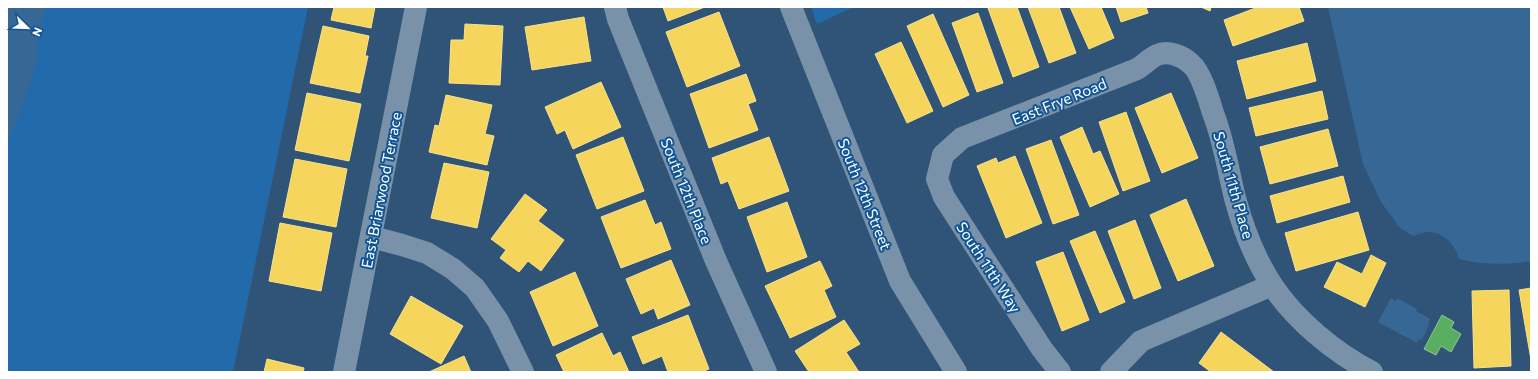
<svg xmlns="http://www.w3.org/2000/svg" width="1538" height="379" viewBox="0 0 1538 379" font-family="Commissioner,sans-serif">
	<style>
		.green { fill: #236aaa }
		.water { fill: #376794 }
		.homes { fill: #f6d55c; stroke: #f9e28d }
		.public { fill: #5aae61; stroke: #8cc690 }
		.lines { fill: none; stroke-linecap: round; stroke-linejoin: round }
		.minor { stroke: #7992a9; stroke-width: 22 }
		.labels { text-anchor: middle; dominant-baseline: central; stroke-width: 4; stroke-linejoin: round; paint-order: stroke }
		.street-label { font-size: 15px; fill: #fff; stroke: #125595 }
	</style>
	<rect width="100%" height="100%" fill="#305477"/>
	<path class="green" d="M 7,7 L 308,7 L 233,372 L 7,372 Z
		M 811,7 L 854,7 L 817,24 Z"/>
	<path class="water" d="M 7,7 L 47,7 C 38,24 39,45 35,64 C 29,91 18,117 7,143 Z
		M 1328,7 L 1531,7 L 1531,261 C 1505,265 1485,265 1459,259 C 1455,245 1445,233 1429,232 C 1424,232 1418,234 1413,236 L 1400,228 L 1381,202 L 1363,164 Z
		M 1391,298 L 1396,301 L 1397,298 L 1417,309 L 1416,311 L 1430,319 L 1428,324 L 1429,325 L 1422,340 L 1419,339 L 1417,343 L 1378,322 Z"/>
	<path class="homes" d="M 334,7 L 375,7 L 371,28 L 331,20 Z
		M 663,7 L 705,7 L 668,21 Z
		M 992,7 L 1017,7 L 1039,67 L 1013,77 L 988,8 Z
		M 1028,7 L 1059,7 L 1076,53 L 1049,63 Z
		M 1070,7 L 1101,7 L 1114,38 L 1089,49 Z
		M 1116,7 L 1146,7 L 1148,13 L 1121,22 Z
		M 1201,7 L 1211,7 L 1210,11 Z
		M 1258,7 L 1299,7 L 1304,21 L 1233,46 L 1224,20 Z
		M 719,12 L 740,66 L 687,87 L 666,32 Z
		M 978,13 L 1003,83 L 977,92 L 952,23 Z
		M 933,14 L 969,95 L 943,107 L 907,26 Z
		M 584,17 L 591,61 L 532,70 L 525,27 Z
		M 465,24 L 503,26 L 500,85 L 449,83 L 451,40 L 464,40 Z
		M 323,26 L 369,36 L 365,56 L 368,56 L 360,93 L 310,83 Z
		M 901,42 L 933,111 L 907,123 L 875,54 Z
		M 1307,43 L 1316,81 L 1247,99 L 1237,61 Z
		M 746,74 L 756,101 L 748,104 L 758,130 L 709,148 L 690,94 Z
		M 601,82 L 621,127 L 573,149 L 565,130 L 557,134 L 545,107 Z
		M 1322,91 L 1328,119 L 1256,136 L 1249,108 Z
		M 307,93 L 361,104 L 349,161 L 295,150 Z
		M 1171,93 L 1198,158 L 1162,173 L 1135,108 Z
		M 446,95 L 492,105 L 485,134 L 494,136 L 487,165 L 429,152 L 435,125 L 439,126 Z
		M 1126,112 L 1150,181 L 1123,191 L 1099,122 Z
		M 1082,127 L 1093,154 L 1100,151 L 1119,194 L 1090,207 L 1060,137 Z
		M 1328,129 L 1338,166 L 1270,184 L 1260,147 Z
		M 623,137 L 644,191 L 597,209 L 576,155 Z
		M 769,137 L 789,191 L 739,209 L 728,181 L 721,184 L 712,158 Z
		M 1051,140 L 1079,215 L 1053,224 L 1026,149 Z
		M 1015,156 L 1042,223 L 1006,238 L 977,166 L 996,158 L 998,163 Z
		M 295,159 L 347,169 L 336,227 L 283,217 Z
		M 444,163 L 489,172 L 477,228 L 431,218 Z
		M 1343,176 L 1350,202 L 1277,223 L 1270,196 Z
		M 525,194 L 547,210 L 538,221 L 564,240 L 541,271 L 528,261 L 519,272 L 500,258 L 506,250 L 491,239 Z
		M 1186,199 L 1214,266 L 1178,281 L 1150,215 Z
		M 645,200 L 655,225 L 661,222 L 671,249 L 621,268 L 601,217 Z
		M 787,202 L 807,257 L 767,272 L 747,217 Z
		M 1358,212 L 1369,250 L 1296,271 L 1285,233 Z
		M 1135,220 L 1161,288 L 1134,299 L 1108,231 Z
		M 280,223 L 332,233 L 321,291 L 269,281 Z
		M 1095,231 L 1125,302 L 1100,313 L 1070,241 Z
		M 1063,252 L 1089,320 L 1062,331 L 1036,262 Z
		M 1371,255 L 1386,263 L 1365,307 L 1324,287 L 1337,262 L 1362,274 Z
		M 671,260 L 690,305 L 658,319 L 654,308 L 641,314 L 626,279 Z
		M 820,261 L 832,286 L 824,290 L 836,317 L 790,338 L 765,286 Z
		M 575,272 L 598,326 L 553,346 L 530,292 Z
		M 1531,288 L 1531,360 L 1519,290 Z
		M 1509,290 L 1511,366 L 1474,368 L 1472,291 Z
		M 411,296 L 463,326 L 441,364 L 390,334 Z
		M 688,315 L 709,369 L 702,372 L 668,372 L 662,356 L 643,364 L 632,337 Z
		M 844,320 L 860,344 L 846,352 L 859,372 L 809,372 L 795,351 Z
		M 1221,332 L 1274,372 L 1211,372 L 1199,363 Z
		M 602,333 L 613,356 L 620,352 L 629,372 L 564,372 L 556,355 Z
		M 464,356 L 471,372 L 429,372 Z
		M 267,359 L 304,368 L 303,372 L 264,372 Z"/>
	<path class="public" d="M 1442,315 L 1454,322 L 1451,328 L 1461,334 L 1451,352 L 1441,346 L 1436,355 L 1424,349 Z"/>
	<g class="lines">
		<path class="minor" d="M 615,7 L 618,19 L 716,261 L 766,372
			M 791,7 L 900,281 L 956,372
			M 372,237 L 402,245 L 427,253 L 453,269 L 475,288 L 498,321 L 523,372
			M 344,372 L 416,7
			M 1060,372 L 1042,349 L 944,197 L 937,179 L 943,155 L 962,138 L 1137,69 C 1144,65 1150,58 1157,55 C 1168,50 1183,56 1191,64 C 1201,72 1209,100 1213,113 C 1224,141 1228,170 1235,198 C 1243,228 1255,259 1272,285 C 1295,320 1335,353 1372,372
			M 1111,372 L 1141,341 L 1272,285"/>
	</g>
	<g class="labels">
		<g class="street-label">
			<text transform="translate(1059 101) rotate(-22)">East Frye Road</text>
			<text transform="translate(1234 185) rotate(74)">South 11th Place</text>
			<text transform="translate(381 190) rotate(-79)">East Briarwood Terrace</text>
			<text transform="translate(687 191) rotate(68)">South 12th Place</text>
			<text transform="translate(865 194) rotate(68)">South 12th Street</text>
			<text transform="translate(989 267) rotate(57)">South 11th Way</text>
		</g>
	</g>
	<rect width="1538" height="379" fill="none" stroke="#ffffff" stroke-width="16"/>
	<g transform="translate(28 28) rotate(113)" stroke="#125595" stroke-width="3" paint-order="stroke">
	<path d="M0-3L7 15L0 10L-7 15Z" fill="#ffffff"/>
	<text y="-6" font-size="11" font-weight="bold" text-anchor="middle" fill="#ffffff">N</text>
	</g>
</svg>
